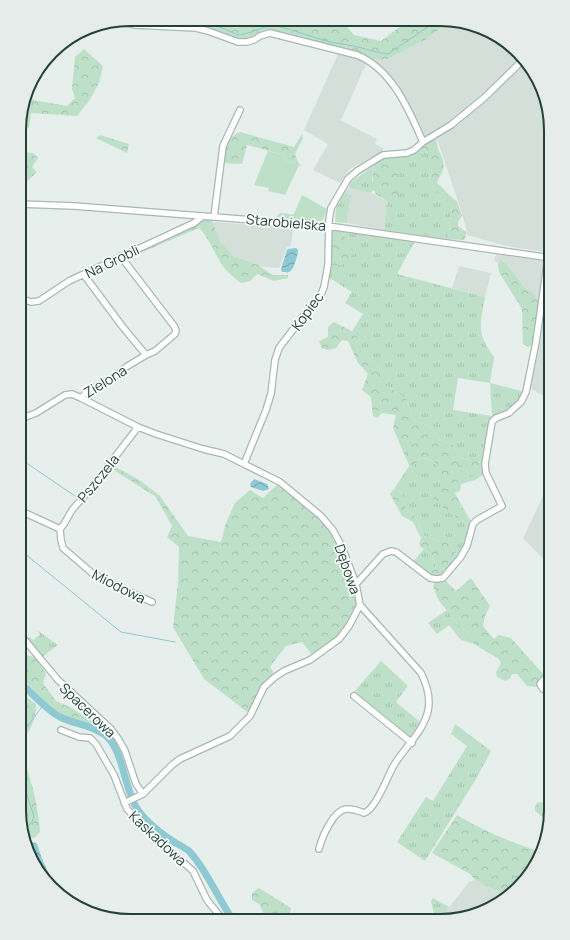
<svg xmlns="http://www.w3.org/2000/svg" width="570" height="940" viewBox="0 0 570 940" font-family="Manrope,sans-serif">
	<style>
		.built { fill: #d4dfda }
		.grass { fill: url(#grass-tufts); fill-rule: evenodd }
		.forest { fill: url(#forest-crowns) }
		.garden { fill: #bfe0c8 }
		.water { fill: url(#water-waves) }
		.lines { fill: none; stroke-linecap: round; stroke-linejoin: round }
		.stream { stroke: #8ec9d4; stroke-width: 1 }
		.river { stroke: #8ec9d4; stroke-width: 7 }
		.minor-casing { stroke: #a8b8b2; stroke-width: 8 }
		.minor { stroke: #fff; stroke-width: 5.5 }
		.labels { text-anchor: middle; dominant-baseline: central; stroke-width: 3.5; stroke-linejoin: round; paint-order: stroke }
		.street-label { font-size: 14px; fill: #24423a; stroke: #f7fbf9 }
		.rim { fill: none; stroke: #24423a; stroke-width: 2 }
	</style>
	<defs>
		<pattern id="grass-tufts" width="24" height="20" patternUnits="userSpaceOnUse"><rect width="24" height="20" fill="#bfe0c8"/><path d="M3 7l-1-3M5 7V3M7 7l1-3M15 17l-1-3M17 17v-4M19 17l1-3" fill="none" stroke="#a4c1ad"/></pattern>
		<pattern id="forest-crowns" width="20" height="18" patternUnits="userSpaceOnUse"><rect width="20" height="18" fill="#bfe0c8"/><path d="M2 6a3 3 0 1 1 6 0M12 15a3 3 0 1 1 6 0" fill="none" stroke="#a4c1ad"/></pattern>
		<pattern id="water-waves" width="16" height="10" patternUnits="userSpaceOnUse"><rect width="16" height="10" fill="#8ec9d4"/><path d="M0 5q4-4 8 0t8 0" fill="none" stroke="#74a5ad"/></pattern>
	</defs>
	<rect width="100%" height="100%" fill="#e6efeb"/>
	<path class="built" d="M 458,21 L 462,21 L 513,46 L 522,59 L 483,95 L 449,123 L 424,138 L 404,95 L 394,81 L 371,59 L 388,59 L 427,39 L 446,24 Z
		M 338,54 L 354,56 L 367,62 L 341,120 L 334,117 L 377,139 L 375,144 L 383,148 L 383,151 L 350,169 L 340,183 L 313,170 L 328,144 L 304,130 Z
		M 524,62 L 543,87 L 551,130 L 551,253 L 507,246 L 467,235 L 466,227 L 459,204 L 436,136 L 452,128 L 488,97 Z
		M 349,188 L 371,193 L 387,201 L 384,230 L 347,223 L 351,196 L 345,192 Z
		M 214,222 L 293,228 L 291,246 L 287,247 L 279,268 L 254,266 L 234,258 L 217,239 L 211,226 Z
		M 496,254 L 543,261 L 545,264 L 541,290 L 541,307 L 533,293 L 524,287 L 506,263 L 501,260 L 498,263 L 494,261 Z
		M 550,261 L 551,261 L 551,400 L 528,387 Z
		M 459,266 L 491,273 L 485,297 L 452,288 Z
		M 551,480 L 551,567 L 523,538 Z
		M 475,880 L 506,895 L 483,913 L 438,921 L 469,882 Z"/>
	<path class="grass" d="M 232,20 L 254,20 L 248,25 L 239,27 Z
		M 421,147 C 428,150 433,161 432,168 C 432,175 429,180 432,186 C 435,194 446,200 452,206 L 448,239 L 384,230 L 387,201 L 375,194 L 375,191 L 373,190 L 371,193 L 349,188 L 350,183 L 373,166 L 372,182 L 392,159 L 388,156 L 408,157 Z
		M 345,192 L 351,196 L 347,223 L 335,222 L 336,207 Z
		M 340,230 L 415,241 L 397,274 L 485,297 C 480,325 476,333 494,357 L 490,383 L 526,392 L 512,410 L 496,418 L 485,464 L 460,458 L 454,445 L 441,440 L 428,425 L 414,421 L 407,400 L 394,390 L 379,382 L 379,368 L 368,357 L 355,333 L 352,331 L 363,314 L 345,303 L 352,292 L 326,276 L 328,265 L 345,239 ZM 458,378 L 490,383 L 492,416 L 453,410 Z
		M 420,458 L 429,459 L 436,463 L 439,474 L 470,522 L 455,493 L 471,521 L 477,520 L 460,558 L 448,543 L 424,536 L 416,518 L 406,509 L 401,492 L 394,489 L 409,466 L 411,469 Z
		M 452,465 L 462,465 L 475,480 L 461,484 L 453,477 Z
		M 424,549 L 433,557 L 436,567 L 427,576 L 411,564 Z
		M 447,610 L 457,624 L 469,633 L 474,644 L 461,640 L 449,625 L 437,634 L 428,623 Z
		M 37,630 L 58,645 L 42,657 L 27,639 L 30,637 L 33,640 L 40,635 Z
		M 381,661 L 408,686 L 396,702 L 420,722 L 410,737 L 353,693 Z
		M 455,724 L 491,751 L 476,779 L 425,861 L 397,842 L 426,797 L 433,801 L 467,746 L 451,734 Z
		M 433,898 L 449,907 L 438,921 L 430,921 L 434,914 L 431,901 Z"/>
	<path class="forest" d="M 130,19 L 226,20 L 227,22 L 235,28 L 248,25 L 254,20 L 341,20 L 354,35 L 381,41 L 401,26 L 403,21 L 458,21 L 446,24 L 427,39 L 388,59 L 371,59 L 367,55 L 358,53 L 311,42 L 285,34 L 271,31 L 259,33 L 248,39 L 239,40 L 209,28 L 133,23 L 125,20 Z
		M 84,49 L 103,66 L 99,83 L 89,101 L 77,116 L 31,113 L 29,128 L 21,125 L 20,114 L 29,87 L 33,100 L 67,106 L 75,98 L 72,89 L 75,57 Z
		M 240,132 L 294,147 L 302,134 L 303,138 L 295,154 L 298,162 L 302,166 L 284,160 L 285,155 L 247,145 L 242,164 L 223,163 C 225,150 225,138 240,132 Z
		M 100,135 L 129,144 L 127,153 L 96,138 Z
		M 436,138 C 437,142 437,147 439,151 C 442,158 445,163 443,170 C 441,175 438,178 437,183 C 444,188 449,197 457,201 L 462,216 L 458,222 L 458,226 L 466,232 L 466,236 L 464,240 L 448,239 L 452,206 C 446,200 435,194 432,186 C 429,180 432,175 432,168 C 432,161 428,150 421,147 L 425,143 Z
		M 20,152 L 33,153 L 38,158 L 32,167 L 37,172 L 24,184 L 20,185 Z
		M 386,157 L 392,159 C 399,173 405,186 395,200 C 391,198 386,197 382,194 C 371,187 371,173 375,161 Z
		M 280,213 L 324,218 L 321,221 L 276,217 Z
		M 194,219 L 212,220 L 219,240 L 233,256 L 258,265 L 273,275 L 288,275 L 288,278 L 274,281 L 257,274 L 250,281 L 241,283 C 236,279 231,275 226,270 C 216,258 210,239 199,228 L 126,259 L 125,251 Z
		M 332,229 L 340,230 L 355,253 L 342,265 L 328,265 L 330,231 Z
		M 501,260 L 506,263 L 524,287 L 533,293 L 541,307 L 536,342 L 529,347 L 523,344 L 522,309 L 499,272 L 498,263 Z
		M 334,322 L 355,333 L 368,357 L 379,368 L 379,382 L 394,390 L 407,400 L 414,421 L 428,425 L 441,440 L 454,445 L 460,458 L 485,464 L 486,473 L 475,480 L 462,465 L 452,465 L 453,477 L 461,484 L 460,491 L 455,493 L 470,523 L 467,525 L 433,500 L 443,482 L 439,474 L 436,463 L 429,459 L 420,458 L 411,470 L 393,428 L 396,415 L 382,413 L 377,418 L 373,416 L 371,397 L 362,390 L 368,374 L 358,363 L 348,341 L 342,340 L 336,348 L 327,350 L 322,348 L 319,341 L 328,337 L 328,327 Z
		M 114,466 L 141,481 L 160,496 L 188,536 L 221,542 L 226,523 L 235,503 L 250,490 L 263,498 L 280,482 L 321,516 L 342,547 L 360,605 L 338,639 L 313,656 L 302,642 L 286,646 L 270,667 L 275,675 L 263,687 L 250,714 L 204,679 L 173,627 L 178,583 L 179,547 L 167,537 L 172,526 L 156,497 L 112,469 Z
		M 394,489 L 401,492 L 406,509 L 416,518 L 424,536 L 448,543 L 460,558 L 443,578 L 456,591 L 471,578 L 490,606 L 485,616 L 483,626 L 494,639 L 499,635 L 511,638 L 545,676 L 537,687 L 527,686 L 517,674 L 512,674 L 510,679 L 505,681 L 497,677 L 496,672 L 501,663 L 499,659 L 474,644 L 469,633 L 457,624 L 438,599 L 433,586 L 437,579 L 427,576 L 436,567 L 433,557 L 419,545 L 421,538 L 413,522 L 402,516 L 390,494 Z
		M 19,653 L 34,657 L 46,673 L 43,683 L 56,701 L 70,707 L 87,718 L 102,723 L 105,728 L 102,731 C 91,724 79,722 67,717 C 48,708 33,690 19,673 Z
		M 19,692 L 36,704 C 37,721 28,733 19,746 L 19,728 C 25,722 26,713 19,707 Z
		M 19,747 C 30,774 38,802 40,832 L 35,837 L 25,841 L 19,810 Z
		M 539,802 L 551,804 L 551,818 L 549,822 L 535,811 L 535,806 Z
		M 457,815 C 483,831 510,842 538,851 L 528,878 L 506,895 L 475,880 L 470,874 L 432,853 Z
		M 259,888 L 291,908 L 288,921 L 267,920 L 259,904 L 252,900 L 252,893 Z"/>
	<path class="garden" d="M 268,151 L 285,155 L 284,160 L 299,165 L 285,195 L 268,191 L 269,188 L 254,185 Z
		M 302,195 L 327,209 L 324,218 L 293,216 Z"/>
	<path class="water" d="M 296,248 L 298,250 C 298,255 294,270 289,272 C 288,273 284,272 282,272 L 281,269 L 287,250 L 288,249 Z
		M 254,479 L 267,484 L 269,489 L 263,491 L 251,487 L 250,484 Z
		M 33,842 L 37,844 L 42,859 L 53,882 L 50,882 L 27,853 L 26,845 Z"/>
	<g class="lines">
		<path class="stream" d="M 129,19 L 134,21 L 150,20 L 171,24 L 188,23 L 204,23 L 220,27 L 238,35 L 248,33 L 265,27 L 278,26 L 330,42 L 354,46 L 377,52 L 388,54 L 429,26 L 442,21
			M 19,458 L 78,498
			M 19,549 L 121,632 L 175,642
			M 19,738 L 44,704
			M 19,770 C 25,785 28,801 34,816 L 32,822 L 26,828 L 22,827"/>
		<path class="river" d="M 19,681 C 32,693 45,709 60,717 C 74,724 92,725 105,735 C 123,749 124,787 136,807 C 144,820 158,831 171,840 C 177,844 184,847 189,851 C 207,870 218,899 233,920"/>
		<g class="minor-casing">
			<path id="minor" d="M 119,21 L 135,25 L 196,28 L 208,31 L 238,42 L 247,42 L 254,40 L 260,36 L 270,33 L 357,55 C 392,69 409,110 423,142
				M 20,204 L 74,206 L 328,226 L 551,258
				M 214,217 L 223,146 L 240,110
				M 121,256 L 125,262 L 174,326 L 176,330 L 175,334 L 155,351 L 146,355
				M 20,298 L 31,302 L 39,301 L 69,281 L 194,223 L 203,216
				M 81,398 L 138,427 L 156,434 L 203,449 L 224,454 L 280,482 L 321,516 L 333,530 L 342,547 L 356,584 L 360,605 L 349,626 L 339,639 L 310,660 L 284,671 L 275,677 L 264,687 L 250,716 L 230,736 L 180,759 L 172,765 L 143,794 L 124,803
				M 20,419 L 36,413 L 65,395 L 72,394 L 81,398 L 87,392 L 117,375 L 126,367 L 146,355 L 122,326 L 84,275
				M 244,464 L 266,410 L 271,394 L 275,360 L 279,348 L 304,315 L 320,297 L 324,287 L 328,265 L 329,220 L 331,208 L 348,179 L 357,171 L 383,155 L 407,153 L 414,150 L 423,142 L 451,125 L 484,98 L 523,60
				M 19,510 L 60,529 L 61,540 L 63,548 L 92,573 L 106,581 L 152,602
				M 60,529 L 64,524 L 72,510 L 92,487 L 138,427
				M 356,584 L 383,554 L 391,551 L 396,552 L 430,578 L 437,579 L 443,578 L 460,558 L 467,546 L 473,524 L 477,520 L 502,506 L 486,473 L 485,464 L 492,422 L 496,418 L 509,413 L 512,410 L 521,402 L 526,392 L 536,342 L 548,258
				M 19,633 L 58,680 L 111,729 L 119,740 L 125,751 L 136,784 L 143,794
				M 551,693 L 543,689 L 540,684 L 551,671
				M 354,696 L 412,743
				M 61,730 L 79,737 L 90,738 L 96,744 L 114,775 L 127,809 L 149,832 L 193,871 L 207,900 L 223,920
				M 319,849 C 322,837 334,808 348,809 C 353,809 359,811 364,813 C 376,809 387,777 394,765 C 405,747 423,732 428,711 C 431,697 427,685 421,673 L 360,605"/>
		</g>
		<use href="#minor" class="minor"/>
	</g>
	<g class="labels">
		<g class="street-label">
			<text transform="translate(286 222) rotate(5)">Starobielska</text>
			<text transform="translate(112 261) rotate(-26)">Na Grobli</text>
			<text transform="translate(307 311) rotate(-54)">Kopiec</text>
			<text transform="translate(105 381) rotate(-32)">Zielona</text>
			<text transform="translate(98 478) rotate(-51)">Pszczela</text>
			<text transform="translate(348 569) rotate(71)">Dębowa</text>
			<text transform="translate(119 586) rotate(27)">Miodowa</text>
			<text transform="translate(88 710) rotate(44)">Spacerowa</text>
			<text transform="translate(158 838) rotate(43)">Kaskadowa</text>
		</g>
	</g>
	<path d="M0 0H570V940H0ZM130 26H440A104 104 0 0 1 544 130V810A104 104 0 0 1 440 914H130A104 104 0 0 1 26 810V130A104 104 0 0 1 130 26Z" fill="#e6ecea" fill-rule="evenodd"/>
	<path class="rim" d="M130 26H440A104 104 0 0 1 544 130V810A104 104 0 0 1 440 914H130A104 104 0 0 1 26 810V130A104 104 0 0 1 130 26Z"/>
</svg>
